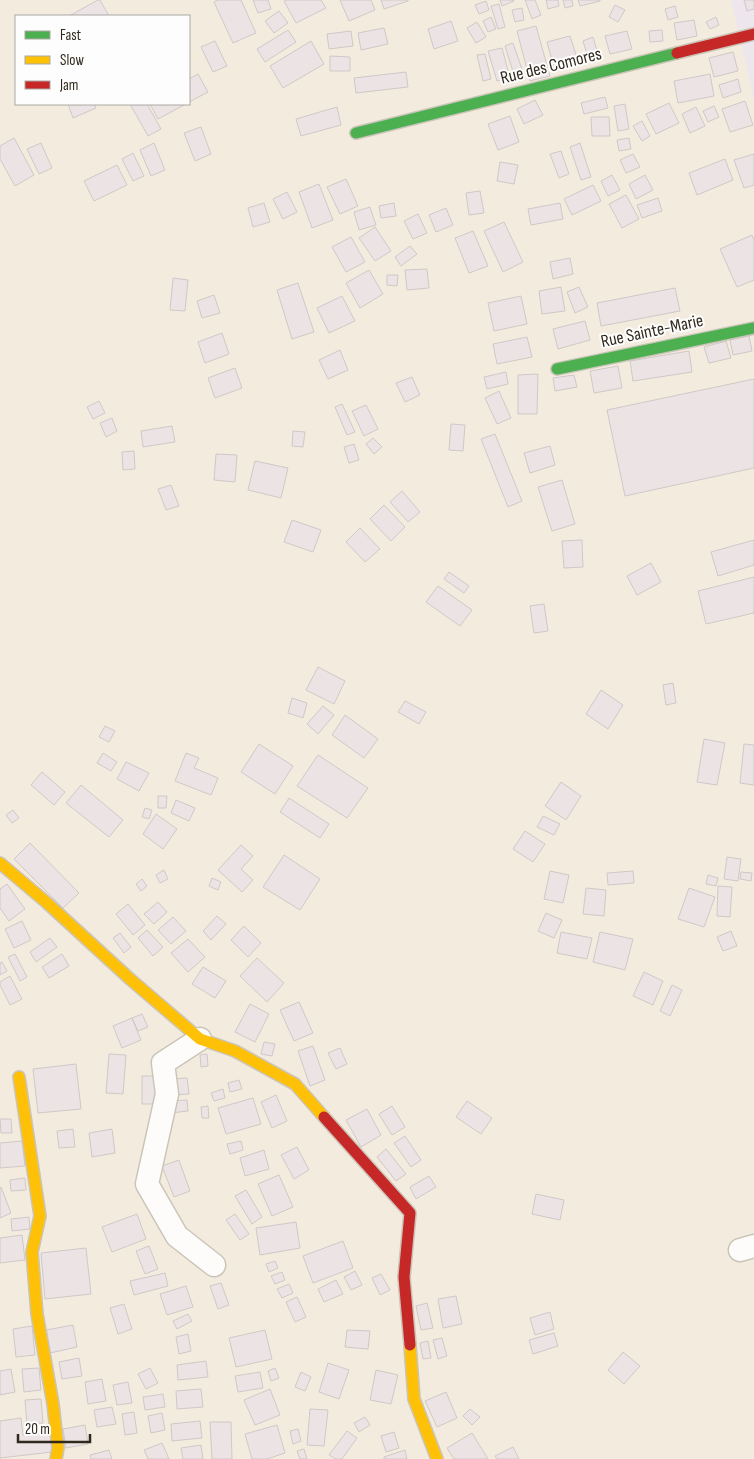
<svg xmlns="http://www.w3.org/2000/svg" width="754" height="1459" viewBox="0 0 754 1459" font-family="'Sofia Sans Condensed',sans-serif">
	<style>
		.commercial { fill: #ede7ed }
		.building { fill: #ece3e5; stroke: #cfc8c7 }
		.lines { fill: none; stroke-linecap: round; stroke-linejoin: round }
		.street-casing { stroke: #cbc5b9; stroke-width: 25 }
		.fast-casing { stroke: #cbc5b9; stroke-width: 14 }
		.slow-casing { stroke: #cbc5b9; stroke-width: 14 }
		.jam-casing { stroke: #cbc5b9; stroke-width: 14 }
		.street { stroke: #fdfcfa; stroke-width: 22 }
		.fast { stroke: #4caf50; stroke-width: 11 }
		.slow { stroke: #ffc107; stroke-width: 11 }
		.jam { stroke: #c62828; stroke-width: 11 }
		.labels { text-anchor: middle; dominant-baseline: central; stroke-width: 4; stroke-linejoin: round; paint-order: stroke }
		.street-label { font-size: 18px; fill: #30291d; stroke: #fdfdfd }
	</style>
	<rect width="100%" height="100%" fill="#f3ecde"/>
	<path class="commercial" d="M 731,0 L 754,0 L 754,100 Z"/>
	<path class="building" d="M 98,0 L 100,0 L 109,16 L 69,16 Z
		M 218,0 L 241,0 L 256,33 L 233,43 L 214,2 Z
		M 253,0 L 268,0 L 271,9 L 258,13 Z
		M 286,0 L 321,0 L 326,8 L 296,23 L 284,1 Z
		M 340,0 L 371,0 L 375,10 L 349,21 Z
		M 381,0 L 408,0 L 408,1 L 384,9 Z
		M 500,0 L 513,0 L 514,1 L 502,6 Z
		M 525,0 L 535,0 L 541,15 L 532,19 Z
		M 546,0 L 558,0 L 559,6 L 548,9 Z
		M 563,0 L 572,0 L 573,6 L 565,8 Z
		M 578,0 L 600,0 L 600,1 L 580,6 Z
		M 744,0 L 754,0 L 754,9 L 747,11 Z
		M 486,1 L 489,10 L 479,14 L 475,5 Z
		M 499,4 L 505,27 L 498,29 L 491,6 Z
		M 615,5 L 625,10 L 618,22 L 609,17 Z
		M 675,6 L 678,17 L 668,20 L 665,9 Z
		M 522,8 L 524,20 L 515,22 L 512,10 Z
		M 279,11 L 288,23 L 274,33 L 265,21 Z
		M 491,17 L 496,29 L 488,32 L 483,21 Z
		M 716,17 L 719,25 L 710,29 L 706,22 Z
		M 694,20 L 697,36 L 677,40 L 674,23 Z
		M 451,21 L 458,41 L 434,49 L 428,29 Z
		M 477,22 L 486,37 L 476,43 L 467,28 Z
		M 536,26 L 550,76 L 530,81 L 517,31 Z
		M 384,28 L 388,44 L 361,50 L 358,33 Z
		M 288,30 L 296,42 L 265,62 L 257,49 Z
		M 662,30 L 663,41 L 650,42 L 649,31 Z
		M 351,31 L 353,46 L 329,49 L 327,34 Z
		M 627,31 L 632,49 L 610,54 L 605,36 Z
		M 570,36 L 578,61 L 554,68 L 547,42 Z
		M 593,37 L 599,58 L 589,61 L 583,41 Z
		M 215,41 L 227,66 L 213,72 L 201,47 Z
		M 311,41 L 324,64 L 283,88 L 270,66 Z
		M 513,43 L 524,75 L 515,78 L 505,46 Z
		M 502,48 L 510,78 L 497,81 L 488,51 Z
		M 733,52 L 738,71 L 714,77 L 709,58 Z
		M 485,54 L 491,79 L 483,81 L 477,55 Z
		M 330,56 L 350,57 L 350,71 L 330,71 Z
		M 406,72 L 408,87 L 356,93 L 354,78 Z
		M 198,74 L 208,92 L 189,102 L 189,79 Z
		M 710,74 L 714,96 L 678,103 L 674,81 Z
		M 738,79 L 741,92 L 723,98 L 719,85 Z
		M 605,97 L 608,108 L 584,114 L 581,103 Z
		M 535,100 L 543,115 L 524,124 L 517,109 Z
		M 745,101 L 753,125 L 730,132 L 722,109 Z
		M 669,103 L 679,123 L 656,134 L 646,114 Z
		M 68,104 L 94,104 L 96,108 L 73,118 Z
		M 130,104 L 147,104 L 161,129 L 148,136 Z
		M 150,104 L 186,104 L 158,119 Z
		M 625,104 L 629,129 L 618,131 L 614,106 Z
		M 714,106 L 719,117 L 708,122 L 703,111 Z
		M 337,107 L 341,125 L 301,136 L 296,119 Z
		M 696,107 L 705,126 L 690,133 L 682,114 Z
		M 510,116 L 519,142 L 498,150 L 488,124 Z
		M 591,117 L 609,117 L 610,136 L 592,136 Z
		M 642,121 L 650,136 L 642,141 L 633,126 Z
		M 201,127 L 211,154 L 195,161 L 184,133 Z
		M 14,138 L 34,175 L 15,186 L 0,159 L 0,146 Z
		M 629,138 L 631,149 L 619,151 L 617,140 Z
		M 41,143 L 52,168 L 39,174 L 27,149 Z
		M 154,143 L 165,170 L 151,176 L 140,150 Z
		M 580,143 L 591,177 L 581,180 L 570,147 Z
		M 561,151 L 569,174 L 559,178 L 550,154 Z
		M 133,153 L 144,176 L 133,181 L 122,159 Z
		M 633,154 L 640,167 L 626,173 L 620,160 Z
		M 754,154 L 754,185 L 744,188 L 734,160 Z
		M 725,159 L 733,180 L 697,195 L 689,173 Z
		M 500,162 L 518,165 L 514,184 L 497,181 Z
		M 117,165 L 127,185 L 94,201 L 84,181 Z
		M 612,175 L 620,190 L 608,196 L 601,181 Z
		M 645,175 L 653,190 L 636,199 L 629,184 Z
		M 346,179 L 358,206 L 340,214 L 327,187 Z
		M 319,184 L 333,220 L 312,228 L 299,192 Z
		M 593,185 L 601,201 L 572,215 L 564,199 Z
		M 480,191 L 484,213 L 469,215 L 466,193 Z
		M 287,192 L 297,212 L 283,219 L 273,199 Z
		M 626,195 L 639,219 L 622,228 L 609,204 Z
		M 658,198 L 662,211 L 642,218 L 637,205 Z
		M 264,203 L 270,222 L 253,227 L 248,208 Z
		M 394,203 L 396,216 L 381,218 L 379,206 Z
		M 560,203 L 563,219 L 531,225 L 528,209 Z
		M 370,207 L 376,225 L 359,230 L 354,212 Z
		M 446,208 L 453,225 L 436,232 L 429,215 Z
		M 418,214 L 427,233 L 413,239 L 404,221 Z
		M 504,222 L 523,262 L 503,272 L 484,231 Z
		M 375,227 L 391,251 L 375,261 L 359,238 Z
		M 473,231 L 488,266 L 469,273 L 455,238 Z
		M 752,235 L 754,240 L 754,280 L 737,287 L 720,249 Z
		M 351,237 L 365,262 L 346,272 L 332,247 Z
		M 410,246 L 417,254 L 401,266 L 395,257 Z
		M 570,258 L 573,274 L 553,279 L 550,262 Z
		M 427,269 L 429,288 L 407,290 L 405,270 Z
		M 369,270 L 383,294 L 360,308 L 346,283 Z
		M 387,275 L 398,275 L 397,286 L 387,285 Z
		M 173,278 L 188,280 L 185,311 L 170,310 Z
		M 298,283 L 314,332 L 292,339 L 277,290 Z
		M 561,287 L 565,311 L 542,314 L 539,291 Z
		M 579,287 L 588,307 L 575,313 L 567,292 Z
		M 675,288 L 680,311 L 601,326 L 597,303 Z
		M 214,295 L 220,313 L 202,318 L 197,301 Z
		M 342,296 L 355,321 L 329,333 L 317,308 Z
		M 521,296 L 527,324 L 494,331 L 488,303 Z
		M 585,321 L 590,340 L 558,349 L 553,329 Z
		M 222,333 L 229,354 L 205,363 L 198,342 Z
		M 749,336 L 752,351 L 733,355 L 730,340 Z
		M 527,337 L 532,357 L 497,364 L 493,344 Z
		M 726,341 L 731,358 L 709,363 L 704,347 Z
		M 340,350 L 348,370 L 328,379 L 319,360 Z
		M 689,351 L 692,372 L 633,381 L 630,361 Z
		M 618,366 L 622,388 L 594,393 L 590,371 Z
		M 235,368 L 242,388 L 215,398 L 208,378 Z
		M 506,372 L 508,384 L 487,389 L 484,377 Z
		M 538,374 L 537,414 L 518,414 L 518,375 Z
		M 574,375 L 577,387 L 555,391 L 553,378 Z
		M 412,377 L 420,395 L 405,402 L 396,383 Z
		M 754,379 L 754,468 L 625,496 L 607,410 Z
		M 499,391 L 511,418 L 497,424 L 485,398 Z
		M 99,401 L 105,413 L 93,419 L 87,407 Z
		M 342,404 L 355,432 L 347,435 L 335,407 Z
		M 366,405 L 378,429 L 364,436 L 352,411 Z
		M 112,418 L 117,431 L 106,437 L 100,423 Z
		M 451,424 L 465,425 L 463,451 L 449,450 Z
		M 172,426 L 175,442 L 143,447 L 141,431 Z
		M 293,431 L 305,432 L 303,447 L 292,446 Z
		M 495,434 L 522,501 L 508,507 L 481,439 Z
		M 373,438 L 382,447 L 374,454 L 366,444 Z
		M 354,444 L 359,460 L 349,463 L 344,447 Z
		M 550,446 L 555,465 L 530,473 L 524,453 Z
		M 134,451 L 135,469 L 123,470 L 122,452 Z
		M 216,454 L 237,455 L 235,482 L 214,480 Z
		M 255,461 L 288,468 L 281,498 L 248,490 Z
		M 562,480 L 575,524 L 552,531 L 538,487 Z
		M 171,485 L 179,506 L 166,510 L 158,489 Z
		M 402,491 L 420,512 L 408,522 L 390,502 Z
		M 384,505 L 405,527 L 391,541 L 370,519 Z
		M 292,520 L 321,530 L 313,552 L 284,542 Z
		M 360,528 L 380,549 L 365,562 L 346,542 Z
		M 582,540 L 583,567 L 564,568 L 562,541 Z
		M 754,540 L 754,565 L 718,576 L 711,552 Z
		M 651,563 L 661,582 L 637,595 L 627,576 Z
		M 449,572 L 469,586 L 464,593 L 444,579 Z
		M 754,577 L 754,613 L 706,624 L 698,591 Z
		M 438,586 L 472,610 L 460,626 L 426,602 Z
		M 544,604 L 548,631 L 534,633 L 530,606 Z
		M 318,667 L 345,681 L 334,704 L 306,690 Z
		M 673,683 L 676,703 L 666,705 L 663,685 Z
		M 601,690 L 623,705 L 608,729 L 586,714 Z
		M 292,698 L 307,703 L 303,718 L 288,713 Z
		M 405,701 L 426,712 L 419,724 L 398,712 Z
		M 323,706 L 334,715 L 318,734 L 307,724 Z
		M 345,715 L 378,739 L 364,758 L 332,735 Z
		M 105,726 L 115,731 L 109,742 L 99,737 Z
		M 704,739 L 725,743 L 717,785 L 697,782 Z
		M 259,744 L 293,766 L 275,794 L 241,772 Z
		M 744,744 L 754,745 L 754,785 L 740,783 Z
		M 103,753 L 117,762 L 111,771 L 97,763 Z
		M 186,753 L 199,758 L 194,768 L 218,778 L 211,795 L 175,781 Z
		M 318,755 L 368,788 L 347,818 L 297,786 Z
		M 126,762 L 149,773 L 139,791 L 117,779 Z
		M 42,772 L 65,792 L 54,805 L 31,785 Z
		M 561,782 L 581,796 L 566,820 L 545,806 Z
		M 81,785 L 123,820 L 109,837 L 66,803 Z
		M 158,796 L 167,796 L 166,808 L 158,808 Z
		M 289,798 L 329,824 L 320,838 L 280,812 Z
		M 176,800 L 195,808 L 189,821 L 171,813 Z
		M 145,808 L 152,810 L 149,819 L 142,817 Z
		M 13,810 L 19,818 L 12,823 L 6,815 Z
		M 156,814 L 177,829 L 163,849 L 143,834 Z
		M 543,816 L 560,824 L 554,835 L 537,827 Z
		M 525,831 L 545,844 L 533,862 L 513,849 Z
		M 30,843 L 79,893 L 63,908 L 14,859 Z
		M 241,845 L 253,856 L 241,869 L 253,880 L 242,892 L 218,870 Z
		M 284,855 L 320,879 L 300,910 L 263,887 Z
		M 727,857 L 741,859 L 738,881 L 724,879 Z
		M 164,870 L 168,879 L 160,883 L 156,875 Z
		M 550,871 L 569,875 L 563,903 L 544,899 Z
		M 633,871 L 634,883 L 608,885 L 607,873 Z
		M 741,872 L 752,873 L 751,881 L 740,879 Z
		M 708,875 L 718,878 L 716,886 L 706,884 Z
		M 212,878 L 221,882 L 218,890 L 209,886 Z
		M 142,879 L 147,886 L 141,891 L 136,884 Z
		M 7,884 L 25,909 L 9,921 L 0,908 L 0,889 Z
		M 718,886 L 732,887 L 730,917 L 717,916 Z
		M 586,888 L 606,890 L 604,916 L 583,914 Z
		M 689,888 L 715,897 L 704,927 L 678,919 Z
		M 158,902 L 167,912 L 154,924 L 144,914 Z
		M 128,904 L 145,925 L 133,935 L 116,914 Z
		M 546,913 L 562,920 L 554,938 L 538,931 Z
		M 217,916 L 226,924 L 211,940 L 203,931 Z
		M 173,917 L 186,931 L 171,944 L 158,930 Z
		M 22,921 L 31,940 L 14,948 L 5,929 Z
		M 244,926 L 261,943 L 248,957 L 231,940 Z
		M 147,930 L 163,947 L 153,956 L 138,938 Z
		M 731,931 L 737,946 L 723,951 L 717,937 Z
		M 561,932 L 592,938 L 587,959 L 557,953 Z
		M 600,932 L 633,939 L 625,970 L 593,962 Z
		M 120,933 L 131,947 L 124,953 L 113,938 Z
		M 50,938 L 57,947 L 36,962 L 30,952 Z
		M 188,939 L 205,957 L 188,972 L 171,953 Z
		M 15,954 L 27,977 L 20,981 L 8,957 Z
		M 62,954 L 69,966 L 49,978 L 42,967 Z
		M 257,958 L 284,983 L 267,1002 L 240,976 Z
		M 2,962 L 7,971 L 0,975 L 0,963 Z
		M 203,967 L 226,981 L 215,998 L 192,984 Z
		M 644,972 L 663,981 L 653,1005 L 633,996 Z
		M 10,976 L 22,999 L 10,1005 L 0,985 L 0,982 Z
		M 672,985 L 682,990 L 670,1016 L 660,1011 Z
		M 299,1002 L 313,1033 L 294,1041 L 280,1010 Z
		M 250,1004 L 269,1014 L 255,1042 L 235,1032 Z
		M 142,1014 L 148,1027 L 138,1031 L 132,1018 Z
		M 132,1018 L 141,1040 L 122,1048 L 113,1026 Z
		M 264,1042 L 275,1044 L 272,1056 L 261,1054 Z
		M 313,1046 L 325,1080 L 310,1086 L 298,1051 Z
		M 340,1048 L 347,1064 L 336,1069 L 328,1053 Z
		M 109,1054 L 126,1055 L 123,1094 L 106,1093 Z
		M 207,1054 L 208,1066 L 201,1067 L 200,1055 Z
		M 76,1064 L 81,1109 L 38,1113 L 33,1069 Z
		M 142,1076 L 158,1076 L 158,1104 L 142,1104 Z
		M 187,1078 L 189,1094 L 172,1095 L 171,1079 Z
		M 239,1080 L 242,1089 L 230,1092 L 228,1083 Z
		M 223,1089 L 225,1098 L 214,1101 L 211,1093 Z
		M 276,1095 L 287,1121 L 272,1128 L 261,1102 Z
		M 253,1098 L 261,1124 L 226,1134 L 218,1108 Z
		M 187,1100 L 188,1111 L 170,1113 L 169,1101 Z
		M 467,1101 L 492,1118 L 481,1134 L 456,1117 Z
		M 208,1106 L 209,1118 L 202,1118 L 201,1107 Z
		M 392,1106 L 405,1127 L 392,1135 L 379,1114 Z
		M 367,1109 L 381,1135 L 361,1147 L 346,1120 Z
		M 0,1119 L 11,1119 L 12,1133 L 1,1133 Z
		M 73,1129 L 75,1147 L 59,1148 L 57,1131 Z
		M 112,1129 L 115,1153 L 92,1157 L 89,1133 Z
		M 405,1136 L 421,1160 L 411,1167 L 394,1143 Z
		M 22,1141 L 25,1166 L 0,1168 L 0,1143 Z
		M 241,1141 L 243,1150 L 230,1154 L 227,1144 Z
		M 297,1147 L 309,1170 L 294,1179 L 281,1155 Z
		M 386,1149 L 406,1174 L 396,1181 L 377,1157 Z
		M 264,1150 L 269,1169 L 245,1176 L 240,1158 Z
		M 179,1160 L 190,1191 L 174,1197 L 162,1166 Z
		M 279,1175 L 293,1207 L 272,1216 L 258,1184 Z
		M 429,1176 L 436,1187 L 416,1199 L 410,1187 Z
		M 25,1178 L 26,1190 L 11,1191 L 10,1180 Z
		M 1,1187 L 11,1213 L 0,1218 L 0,1188 Z
		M 246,1190 L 262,1217 L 252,1224 L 235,1196 Z
		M 536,1194 L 564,1200 L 560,1220 L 532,1214 Z
		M 137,1214 L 146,1239 L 112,1252 L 102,1227 Z
		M 235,1214 L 249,1234 L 240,1240 L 226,1220 Z
		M 29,1217 L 30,1229 L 12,1231 L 11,1219 Z
		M 296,1222 L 300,1248 L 260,1255 L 256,1228 Z
		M 22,1235 L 25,1260 L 0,1263 L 0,1238 Z
		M 343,1241 L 353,1268 L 313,1283 L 303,1256 Z
		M 149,1246 L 158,1269 L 145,1274 L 136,1251 Z
		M 86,1248 L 91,1294 L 45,1299 L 41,1253 Z
		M 275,1261 L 278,1268 L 269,1272 L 266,1264 Z
		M 355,1271 L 362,1285 L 351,1290 L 344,1277 Z
		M 282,1272 L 285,1280 L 275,1284 L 271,1276 Z
		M 165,1273 L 168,1286 L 134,1295 L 130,1281 Z
		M 381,1274 L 390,1290 L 380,1295 L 372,1278 Z
		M 336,1280 L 343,1294 L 324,1302 L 318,1289 Z
		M 221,1283 L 229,1305 L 218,1309 L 210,1286 Z
		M 289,1284 L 293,1293 L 282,1298 L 277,1289 Z
		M 186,1286 L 193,1307 L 167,1315 L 160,1294 Z
		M 456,1296 L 462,1324 L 443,1328 L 438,1299 Z
		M 297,1297 L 306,1317 L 295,1322 L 286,1302 Z
		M 427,1303 L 433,1328 L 421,1330 L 416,1306 Z
		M 124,1304 L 132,1329 L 118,1334 L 110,1308 Z
		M 550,1312 L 554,1329 L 535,1335 L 530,1318 Z
		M 188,1314 L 192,1321 L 177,1329 L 173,1321 Z
		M 73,1325 L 77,1347 L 50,1353 L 46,1330 Z
		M 32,1326 L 35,1355 L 16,1357 L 13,1329 Z
		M 265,1330 L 272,1359 L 236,1367 L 229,1338 Z
		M 347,1330 L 370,1331 L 368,1349 L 345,1347 Z
		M 554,1333 L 558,1346 L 533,1354 L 529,1340 Z
		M 188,1334 L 191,1351 L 179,1354 L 176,1337 Z
		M 442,1338 L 447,1356 L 438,1359 L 433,1340 Z
		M 428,1341 L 431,1358 L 423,1359 L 420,1343 Z
		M 623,1352 L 640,1366 L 624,1384 L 608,1370 Z
		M 79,1358 L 82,1376 L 62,1379 L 59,1362 Z
		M 206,1361 L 208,1377 L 178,1380 L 177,1365 Z
		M 328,1363 L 349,1370 L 339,1399 L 319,1392 Z
		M 39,1368 L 41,1390 L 24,1392 L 22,1369 Z
		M 150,1368 L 158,1383 L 146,1389 L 138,1374 Z
		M 275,1368 L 279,1378 L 271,1381 L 268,1371 Z
		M 11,1369 L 15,1392 L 0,1395 L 0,1371 Z
		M 376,1370 L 398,1375 L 391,1404 L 370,1400 Z
		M 260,1372 L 263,1388 L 238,1392 L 235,1376 Z
		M 301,1372 L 311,1377 L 305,1391 L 295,1387 Z
		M 102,1379 L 106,1401 L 88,1404 L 85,1382 Z
		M 128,1382 L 132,1403 L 117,1405 L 113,1385 Z
		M 201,1389 L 203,1407 L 177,1409 L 176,1391 Z
		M 270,1389 L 280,1415 L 255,1425 L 244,1400 Z
		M 446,1392 L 457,1418 L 437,1427 L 425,1401 Z
		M 163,1394 L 165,1407 L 145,1410 L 143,1397 Z
		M 41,1399 L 43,1423 L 27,1424 L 25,1400 Z
		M 112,1407 L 116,1424 L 97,1427 L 94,1410 Z
		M 310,1409 L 328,1410 L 324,1446 L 307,1445 Z
		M 470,1409 L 480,1417 L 472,1425 L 463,1416 Z
		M 134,1412 L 137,1433 L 125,1435 L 122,1414 Z
		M 162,1413 L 165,1430 L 151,1433 L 148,1416 Z
		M 365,1417 L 370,1425 L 359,1432 L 354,1423 Z
		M 21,1418 L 23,1435 L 50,1431 L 52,1452 L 0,1458 L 0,1421 Z
		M 200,1421 L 202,1438 L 172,1441 L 171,1424 Z
		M 210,1422 L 231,1422 L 232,1459 L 212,1459 Z
		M 85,1425 L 88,1444 L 66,1448 L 63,1429 Z
		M 277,1425 L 285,1453 L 267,1459 L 252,1459 L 245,1434 Z
		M 298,1429 L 301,1441 L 293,1444 L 290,1431 Z
		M 347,1431 L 357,1438 L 342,1459 L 336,1459 L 329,1455 Z
		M 394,1432 L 399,1448 L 386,1452 L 381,1436 Z
		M 472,1433 L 488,1459 L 454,1459 L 447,1448 Z
		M 162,1443 L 169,1459 L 148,1459 L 144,1450 Z
		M 201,1445 L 203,1459 L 183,1459 L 181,1448 Z
		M 513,1447 L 519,1459 L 497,1459 L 495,1456 Z
		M 304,1449 L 307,1459 L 300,1459 L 297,1451 Z
		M 109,1450 L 112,1459 L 91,1459 L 90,1455 Z
		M 405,1450 L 407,1459 L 384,1459 L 384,1457 Z"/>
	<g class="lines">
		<g class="street-casing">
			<path id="street" d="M 200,1039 L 163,1063 L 167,1094 L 147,1184 L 177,1236 L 214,1265
				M 740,1250 L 754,1246"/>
		</g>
		<g class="fast-casing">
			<path id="fast" d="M 356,133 L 677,53
				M 557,369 L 754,328"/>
		</g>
		<g class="slow-casing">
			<path id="slow" d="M 0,863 L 46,902 L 130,979 L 200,1039 L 235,1051 L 295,1084 L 324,1117
				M 19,1077 L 40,1216 L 32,1252 L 37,1314 L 53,1404 L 58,1448 L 56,1459
				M 410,1345 L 414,1399 L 437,1459"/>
		</g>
		<g class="jam-casing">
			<path id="jam" d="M 677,53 L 754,34
				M 324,1117 L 410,1213 L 404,1277 L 410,1345"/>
		</g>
		<use href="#street" class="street"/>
		<use href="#fast" class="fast"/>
		<use href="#slow" class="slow"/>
		<use href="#jam" class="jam"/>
	</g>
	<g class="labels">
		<g class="street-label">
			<text transform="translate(551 66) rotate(-14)">Rue des Comores</text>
			<text transform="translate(652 331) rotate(-12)">Rue Sainte-Marie</text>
		</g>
	</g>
	<rect x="15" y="15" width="175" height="90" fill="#fdfdfd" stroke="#aba8a3"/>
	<rect x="25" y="31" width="25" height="8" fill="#4caf50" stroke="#aba8a3"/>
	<text x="60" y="40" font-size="15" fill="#30291d">Fast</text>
	<rect x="25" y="56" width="25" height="8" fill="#ffc107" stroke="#aba8a3"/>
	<text x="60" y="65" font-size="15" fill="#30291d">Slow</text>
	<rect x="25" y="81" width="25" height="8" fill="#c62828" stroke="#aba8a3"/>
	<text x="60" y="90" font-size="15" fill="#30291d">Jam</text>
	<path d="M18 1434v8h72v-8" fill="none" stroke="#30291d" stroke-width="2.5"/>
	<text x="25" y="1434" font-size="15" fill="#30291d" stroke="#fdfdfd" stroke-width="4" paint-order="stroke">20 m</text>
</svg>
